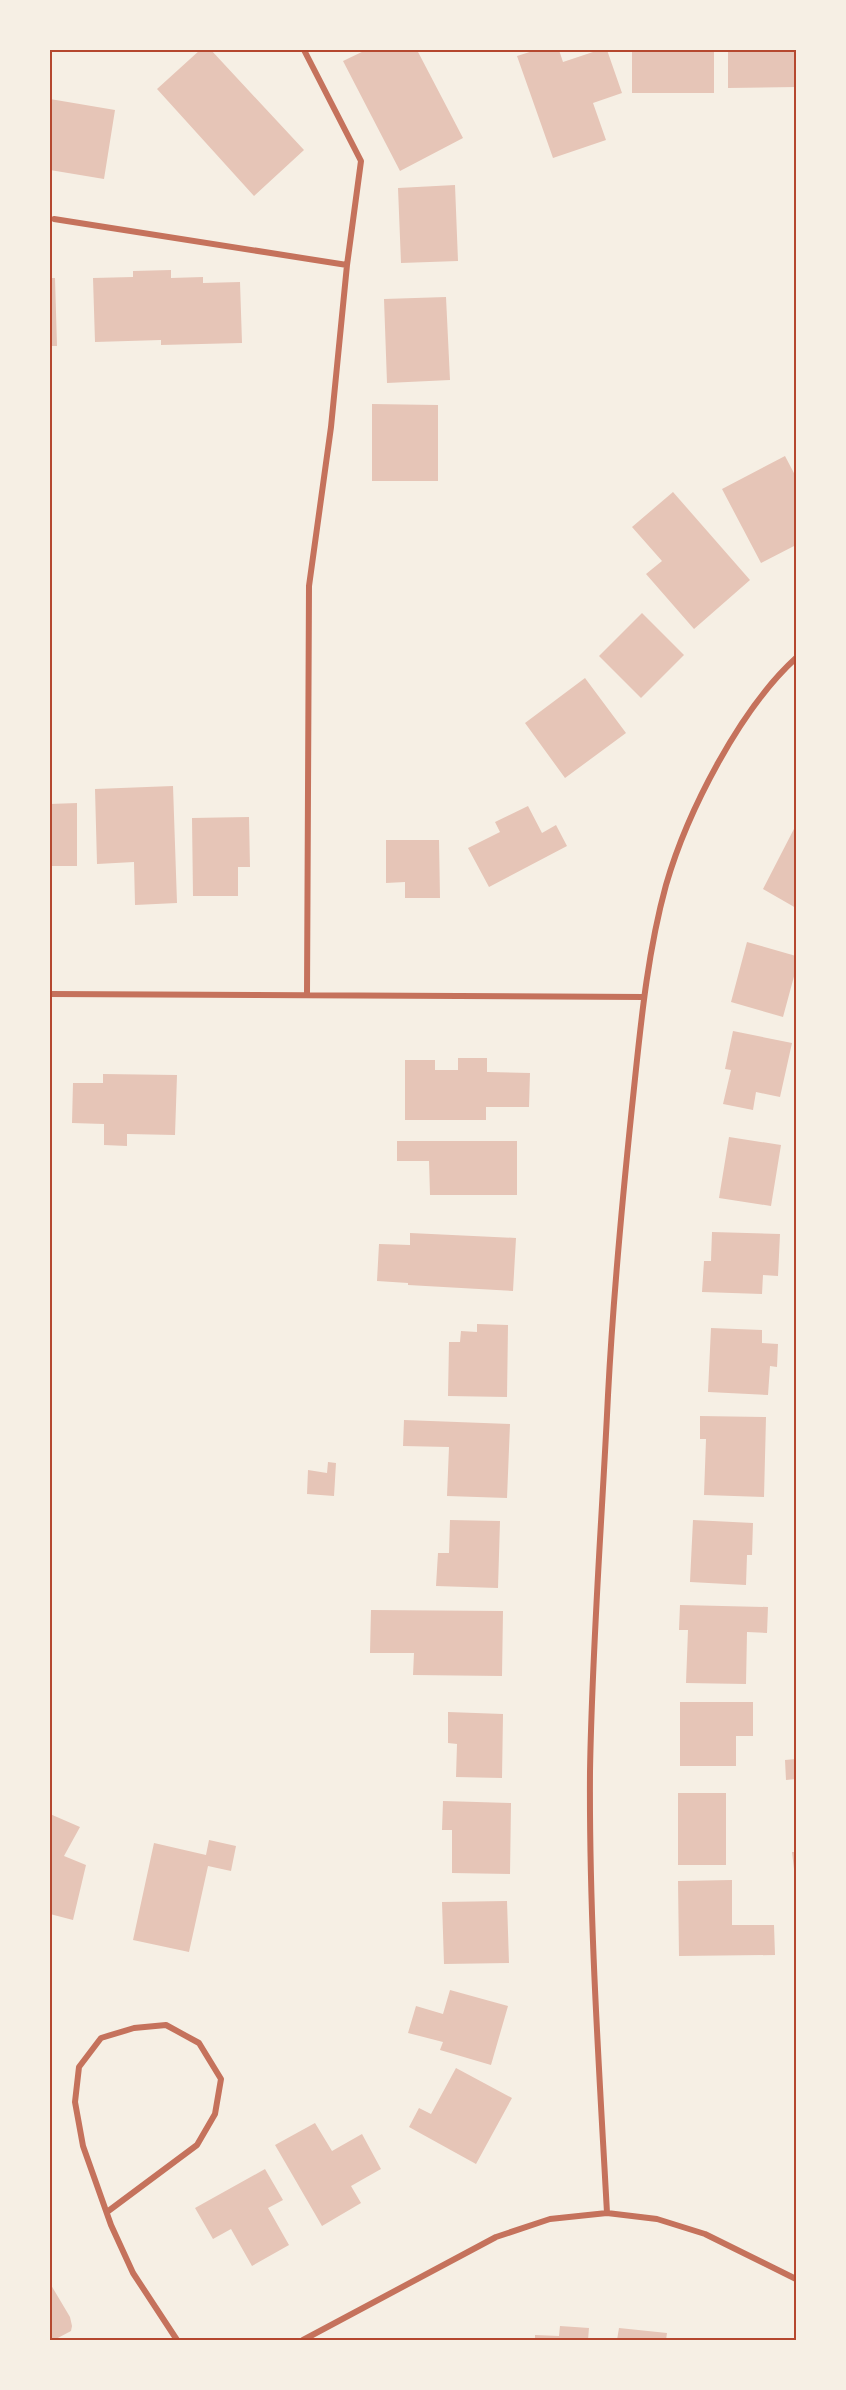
<svg xmlns="http://www.w3.org/2000/svg" width="846" height="2390" viewBox="0 0 846 2390" font-family="Figtree,sans-serif">
	<style>
		.building { fill: #e6c5b7 }
		.lines { fill: none; stroke-linecap: round; stroke-linejoin: round }
		.minor { stroke: #c5725c; stroke-width: 6 }
		.neatline { fill: none; stroke: #b5482f; stroke-width: 2 }
	</style>
	<rect width="100%" height="100%" fill="#f6efe4"/>
	<path class="building" d="M 200,50 L 211,50 L 304,150 L 254,196 L 157,89 Z
		M 366,50 L 417,50 L 463,138 L 400,171 L 343,61 Z
		M 536,50 L 559,50 L 563,62 L 599,50 L 607,50 L 622,93 L 593,103 L 606,140 L 553,158 L 517,56 Z
		M 632,50 L 714,50 L 714,93 L 632,93 Z
		M 728,50 L 796,50 L 796,87 L 728,88 Z
		M 50,99 L 115,110 L 104,179 L 50,170 Z
		M 455,185 L 458,261 L 401,263 L 398,188 Z
		M 171,270 L 171,278 L 203,277 L 203,283 L 240,282 L 242,343 L 161,345 L 161,340 L 95,342 L 93,278 L 133,277 L 133,271 Z
		M 50,278 L 55,278 L 57,346 L 50,346 Z
		M 446,297 L 450,380 L 387,383 L 384,299 Z
		M 372,404 L 438,405 L 438,481 L 372,481 Z
		M 785,456 L 796,477 L 796,545 L 761,563 L 722,489 Z
		M 673,492 L 750,580 L 694,629 L 646,574 L 662,561 L 632,527 Z
		M 642,613 L 684,655 L 641,698 L 599,656 Z
		M 585,678 L 626,733 L 565,778 L 525,723 Z
		M 173,786 L 177,903 L 135,905 L 134,862 L 97,864 L 95,789 Z
		M 77,803 L 77,866 L 50,866 L 50,804 Z
		M 528,806 L 542,833 L 556,825 L 567,846 L 489,887 L 468,848 L 500,832 L 495,822 Z
		M 249,817 L 250,867 L 238,867 L 238,896 L 193,896 L 192,818 Z
		M 796,825 L 796,908 L 763,889 Z
		M 386,840 L 439,840 L 440,898 L 405,898 L 405,882 L 386,883 Z
		M 747,942 L 796,956 L 796,969 L 783,1017 L 731,1002 Z
		M 733,1031 L 792,1043 L 780,1097 L 756,1092 L 753,1110 L 723,1104 L 731,1070 L 725,1069 Z
		M 458,1058 L 487,1058 L 487,1072 L 530,1073 L 529,1107 L 486,1107 L 486,1120 L 405,1120 L 405,1060 L 435,1060 L 435,1070 L 458,1070 Z
		M 103,1074 L 177,1075 L 175,1135 L 127,1134 L 127,1146 L 104,1145 L 104,1124 L 72,1123 L 73,1083 L 103,1083 Z
		M 729,1137 L 781,1145 L 771,1206 L 719,1198 Z
		M 397,1141 L 517,1141 L 517,1195 L 430,1195 L 429,1161 L 397,1161 Z
		M 712,1232 L 780,1234 L 778,1276 L 763,1275 L 762,1294 L 702,1292 L 704,1261 L 711,1261 Z
		M 410,1233 L 516,1238 L 513,1291 L 408,1285 L 408,1283 L 377,1281 L 379,1244 L 410,1245 Z
		M 477,1324 L 508,1325 L 507,1397 L 448,1396 L 449,1342 L 460,1342 L 461,1331 L 477,1332 Z
		M 711,1328 L 762,1330 L 762,1343 L 778,1344 L 777,1367 L 770,1366 L 768,1395 L 708,1392 Z
		M 700,1416 L 766,1417 L 764,1497 L 704,1495 L 706,1439 L 700,1439 Z
		M 404,1420 L 510,1424 L 507,1498 L 447,1496 L 449,1447 L 403,1446 Z
		M 328,1462 L 336,1463 L 334,1496 L 307,1494 L 308,1470 L 327,1473 Z
		M 450,1520 L 500,1521 L 498,1588 L 436,1586 L 438,1553 L 449,1553 Z
		M 693,1520 L 753,1523 L 752,1555 L 747,1555 L 746,1585 L 690,1582 Z
		M 680,1605 L 768,1607 L 767,1633 L 747,1632 L 746,1684 L 686,1683 L 688,1630 L 679,1630 Z
		M 371,1610 L 503,1611 L 502,1676 L 413,1675 L 414,1653 L 370,1653 Z
		M 680,1702 L 753,1702 L 753,1736 L 736,1736 L 736,1766 L 680,1766 Z
		M 448,1712 L 503,1714 L 502,1778 L 456,1777 L 457,1744 L 448,1743 Z
		M 796,1759 L 796,1779 L 786,1780 L 785,1760 Z
		M 678,1793 L 726,1793 L 726,1865 L 678,1865 Z
		M 443,1801 L 511,1803 L 510,1874 L 452,1873 L 452,1830 L 442,1830 Z
		M 50,1814 L 80,1827 L 64,1856 L 86,1865 L 73,1920 L 50,1914 Z
		M 209,1840 L 236,1846 L 231,1871 L 208,1866 L 189,1952 L 133,1940 L 154,1843 L 206,1855 Z
		M 792,1852 L 796,1852 L 796,1869 L 794,1869 Z
		M 732,1880 L 732,1925 L 774,1925 L 775,1955 L 679,1956 L 678,1881 Z
		M 507,1901 L 509,1963 L 444,1964 L 442,1902 Z
		M 450,1990 L 508,2006 L 491,2065 L 440,2050 L 443,2042 L 408,2033 L 416,2006 L 443,2014 Z
		M 456,2068 L 512,2098 L 476,2164 L 409,2127 L 419,2108 L 431,2114 Z
		M 315,2123 L 332,2151 L 362,2134 L 381,2169 L 351,2186 L 361,2203 L 322,2226 L 275,2145 Z
		M 265,2169 L 283,2200 L 268,2208 L 289,2245 L 252,2266 L 231,2229 L 213,2239 L 195,2208 Z
		M 51,2285 L 70,2317 L 72,2326 L 71,2331 L 54,2340 L 50,2340 Z
		M 560,2326 L 589,2328 L 588,2340 L 535,2340 L 535,2335 L 559,2336 Z
		M 619,2328 L 667,2333 L 666,2340 L 617,2340 Z"/>
	<g class="lines">
		<path class="minor" d="M 304,50 L 361,161 L 347,265 L 331,427 L 309,586 L 307,994
			M 54,219 L 347,265
			M 50,994 L 644,997
			M 107,2212 L 197,2145 L 215,2114 L 221,2079 L 199,2043 L 166,2025 L 134,2028 L 101,2038 L 79,2067 L 75,2102 L 83,2146 L 111,2225 L 133,2273 L 177,2340
			M 607,2213 C 599,2066 589,1919 590,1772 C 592,1646 602,1520 608,1395 C 613,1299 622,1203 632,1107 C 640,1033 646,958 666,885 C 687,812 740,709 796,658
			M 303,2340 L 496,2237 L 550,2219 L 607,2213 L 657,2219 L 705,2234 L 796,2279"/>
	</g>
	<rect width="846" height="2390" fill="none" stroke="#f6efe4" stroke-width="102"/>
	<rect x="51" y="51" width="744" height="2288" class="neatline"/>
</svg>
